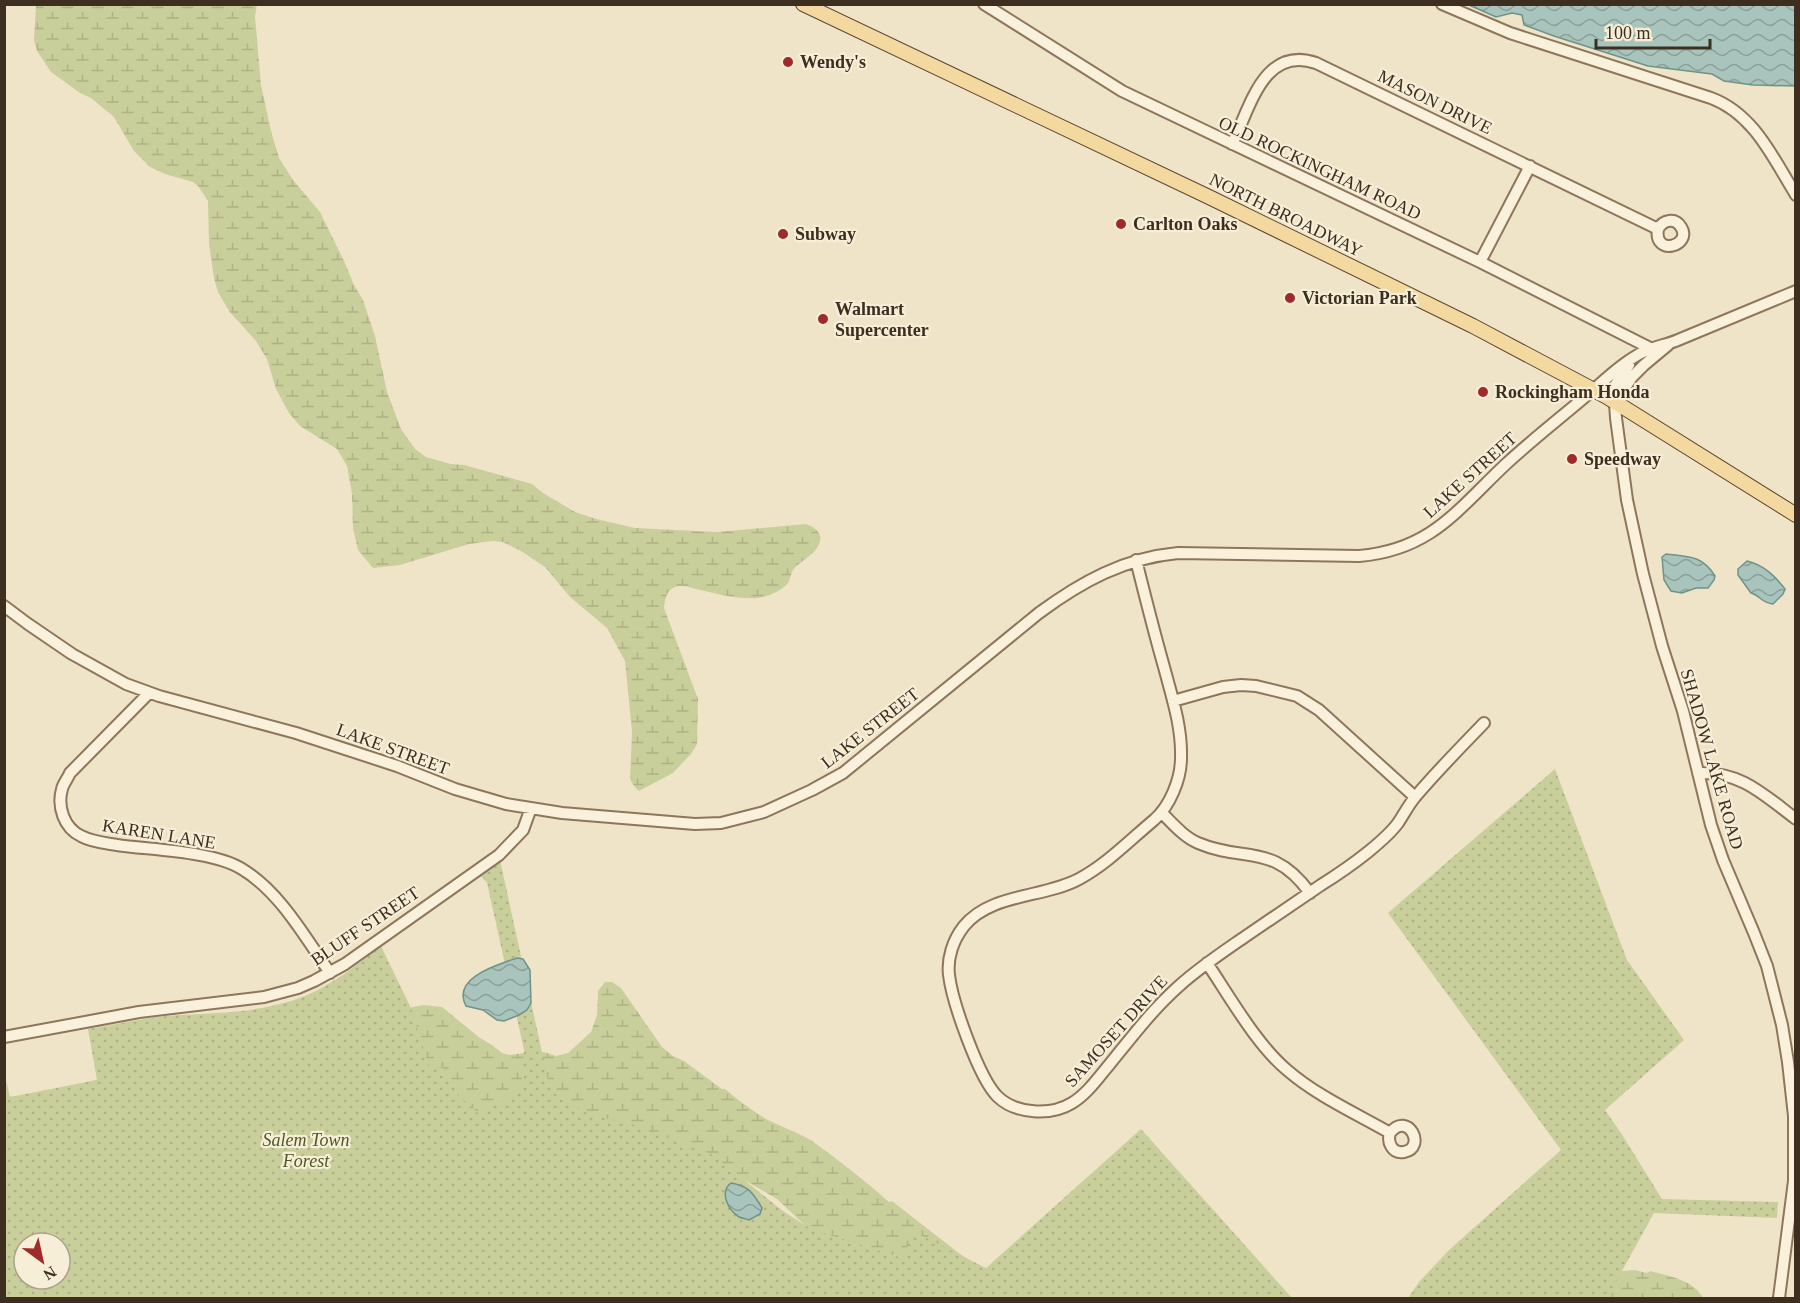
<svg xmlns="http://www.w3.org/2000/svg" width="1800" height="1303" viewBox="0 0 1800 1303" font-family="'Times New Roman',serif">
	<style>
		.wetland { fill: url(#wetland-marsh) }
		.park { fill: url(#park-dots); fill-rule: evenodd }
		.water { fill: url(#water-waves); stroke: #6f938a; stroke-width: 1.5 }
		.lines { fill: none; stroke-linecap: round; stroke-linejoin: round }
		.minor-casing { stroke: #8d765c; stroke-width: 14 }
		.major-casing { stroke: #5b4430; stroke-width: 16 }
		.minor { stroke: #faf1dc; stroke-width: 10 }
		.major { stroke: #f3d9a0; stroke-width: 14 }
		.poi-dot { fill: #9e2a2b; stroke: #f7eed8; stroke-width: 2 }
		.labels { text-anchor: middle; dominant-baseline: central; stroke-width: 4.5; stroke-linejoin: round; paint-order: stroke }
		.poi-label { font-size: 18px; font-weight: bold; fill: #3d2e20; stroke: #f7eed8; text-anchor: start }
		.street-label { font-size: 18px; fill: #3d2e20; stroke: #f7eed8 }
		.park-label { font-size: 18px; font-style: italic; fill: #4d5a26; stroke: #f7eed8 }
	</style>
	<defs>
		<pattern id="wetland-marsh" width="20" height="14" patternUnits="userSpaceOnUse" patternTransform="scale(1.5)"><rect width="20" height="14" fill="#c9cf9b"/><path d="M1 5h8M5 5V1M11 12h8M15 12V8" fill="none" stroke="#aeb285"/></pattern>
		<pattern id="park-dots" width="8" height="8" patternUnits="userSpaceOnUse" patternTransform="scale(1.5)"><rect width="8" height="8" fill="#c9cf9b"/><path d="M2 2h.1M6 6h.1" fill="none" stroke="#aeb285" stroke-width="1.8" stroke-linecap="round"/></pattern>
		<pattern id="water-waves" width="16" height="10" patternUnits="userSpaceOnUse" patternTransform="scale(1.5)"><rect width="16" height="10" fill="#a9c4bc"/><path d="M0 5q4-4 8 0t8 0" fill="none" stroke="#8ba098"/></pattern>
	</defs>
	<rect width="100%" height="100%" fill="#f0e4c8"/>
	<path class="wetland" d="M 36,5 L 257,5 L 255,16 L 261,85 L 271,131 L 279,158 L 293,180 L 320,212 L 344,261 L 354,285 L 363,300 L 375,336 L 387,392 L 401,429 L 415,449 L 426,457 L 451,464 L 464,465 L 532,484 L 543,493 L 575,512 L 596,519 L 635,528 L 717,532 L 806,524 C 815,527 824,534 819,544 C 814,556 801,560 793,570 C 790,575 790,583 785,586 C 760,608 725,595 696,589 C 689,587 681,584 673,588 C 666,592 665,600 664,608 L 698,699 L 697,744 L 691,754 L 673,773 L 639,791 L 634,786 L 630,779 L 632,731 L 625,661 L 607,628 L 570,597 L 545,567 L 521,551 L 503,542 L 493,541 L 469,544 L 400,565 L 373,568 L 358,550 L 353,528 L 352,494 L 347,466 L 337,449 L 300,426 L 289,413 L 276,389 L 267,359 L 256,341 L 229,311 L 218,292 L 214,278 L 209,244 L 208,201 L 198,186 L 193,182 L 165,174 L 150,167 L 134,151 L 114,117 L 91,98 L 80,93 L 51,72 L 37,51 L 34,40 Z
		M 605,982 L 612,982 L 621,988 L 662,1047 L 673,1056 L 684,1061 L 722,1089 L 725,1089 C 738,1100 751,1110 766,1119 C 781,1127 798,1132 812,1141 C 839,1160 864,1180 889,1202 L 892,1201 L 960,1254 L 1002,1281 L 1038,1298 L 811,1231 L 777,1199 L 746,1181 L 652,1150 L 311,1259 L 4,1095 L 19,1098 L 374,1015 L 423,1005 L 442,1007 L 480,1038 L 492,1045 L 502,1053 L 509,1055 L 532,1052 L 544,1052 L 556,1056 L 568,1053 L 591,1032 L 597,1015 L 598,991 Z
		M 1634,1270 L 1647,1273 L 1650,1271 C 1669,1276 1694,1280 1703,1298 L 1432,1298 L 1587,1274 Z"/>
	<path class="park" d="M 1555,769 L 1627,960 L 1684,1040 L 1605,1110 L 1621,1133 L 1662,1199 L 1778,1202 L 1777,1218 L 1654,1213 L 1607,1298 L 1408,1298 L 1419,1282 L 1449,1250 L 1561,1150 L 1388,913 Z
		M 500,860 L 550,1089 L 590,1115 L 635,1125 L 713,1155 L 783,1211 L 811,1229 L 902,1258 L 914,1232 L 986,1268 L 1141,1129 L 1292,1298 L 5,1298 L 4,1071 L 10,1097 L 97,1080 L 88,1029 C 118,1024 148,1017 178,1015 C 220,1013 265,1012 305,996 C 333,984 357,965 381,946 L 410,1006 L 429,1066 L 443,1068 L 458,1095 L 479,1114 L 521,1091 L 524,1050 L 487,883 L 482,877 L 474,878 ZM 24,1243 L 60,1243 L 60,1279 L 24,1279 Z"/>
	<path class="water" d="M 1469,5 L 1795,5 L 1795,86 L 1753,85 L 1724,81 L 1712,74 L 1648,66 L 1554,36 L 1524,25 L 1522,15 L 1512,13 L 1496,17 Z
		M 1666,554 C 1689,557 1702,555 1715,576 L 1714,580 L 1708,588 L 1696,588 L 1682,593 L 1671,591 L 1664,580 L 1662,557 Z
		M 1747,561 C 1764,565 1775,576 1785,589 L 1783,594 L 1773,604 C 1761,603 1760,595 1751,593 L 1738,575 L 1738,569 Z
		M 517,958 L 523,959 L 530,970 L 531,1003 L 527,1010 L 519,1015 L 504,1021 L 497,1020 L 483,1010 L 466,1006 C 451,978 497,965 517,958 Z
		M 731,1183 C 749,1186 753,1193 762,1208 L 760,1214 L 749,1220 C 746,1219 742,1218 739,1217 C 728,1210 719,1192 731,1183 Z"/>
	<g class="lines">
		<g class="minor-casing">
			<path id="minor" d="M 984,4 L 1122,91 L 1480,262 L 1650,348
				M 1442,4 L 1510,33 L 1711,98 C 1754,114 1773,158 1796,195
				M 1232,144 C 1250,109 1263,45 1316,63 L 1658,229 C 1653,257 1693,246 1681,227 C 1675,217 1663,220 1658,229
				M 1480,262 L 1530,166
				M 1668,345 L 1644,365 L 1632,377 L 1615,403 L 1616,418 L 1627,500 L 1643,574 L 1662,646 L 1683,711 L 1711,825 L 1723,860 L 1754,933 L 1767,966 L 1782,1025 L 1788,1062 L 1794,1116 L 1794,1181 L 1779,1298
				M 1607,397 L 1629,365
				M 1136,560 C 1145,596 1154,632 1164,667 C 1172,697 1182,727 1181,758 C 1181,779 1170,806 1154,820 C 1130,840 1107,864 1079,879 C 1044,898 991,893 964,926 C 953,940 947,958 949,975 C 952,1001 979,1079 998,1097 C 1016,1114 1051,1116 1072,1103 C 1087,1094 1098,1078 1109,1065 C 1131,1038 1152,1010 1179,986 C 1200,967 1223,952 1246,936 C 1271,919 1296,902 1321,885 C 1337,875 1353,864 1368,852 C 1379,843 1390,834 1398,823 C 1404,814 1409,804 1416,796 C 1437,771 1461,747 1484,723
				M 4,606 L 28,624 L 72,654 L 126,684 L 159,696 L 296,733 L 397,766 L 455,789 L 506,804 L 562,813 L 695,824 L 721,823 L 764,812 L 812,790 L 843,773 L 1039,613 C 1081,582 1124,558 1178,553 L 1359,556 C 1431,550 1457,510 1506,464 C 1532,440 1559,419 1586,396 C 1603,382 1617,367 1636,356 C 1649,347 1664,346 1678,340 L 1796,291
				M 149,693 L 70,773 C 68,778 63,784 62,789 C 57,807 64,828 81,836 C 92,842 105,843 117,845 C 151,850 214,851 242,869 C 280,892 305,937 330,973
				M 1173,701 L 1223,687 L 1241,685 L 1256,686 L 1297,696 L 1319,710 L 1415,797
				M 1698,773 C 1741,771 1764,795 1796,819
				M 1162,813 C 1173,824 1184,837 1198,843 C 1245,863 1273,842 1310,893
				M 1207,963 C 1230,997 1256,1044 1287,1070 C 1317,1096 1355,1113 1390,1133 C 1387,1142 1392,1154 1404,1152 C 1427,1148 1408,1110 1390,1133
				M 4,1037 L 139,1012 L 264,997 L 298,988 L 314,981 L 345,964 L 499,855 L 523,830 L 531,808"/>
		</g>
		<g class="major-casing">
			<path id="major" d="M 803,4 L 1209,197 L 1473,326 L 1607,397 L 1796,515"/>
		</g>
		<use href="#minor" class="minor"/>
		<use href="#major" class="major"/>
	</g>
	<g class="poi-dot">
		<circle cx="788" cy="62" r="6"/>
		<circle cx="1121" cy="224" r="6"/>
		<circle cx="783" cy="234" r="6"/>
		<circle cx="1290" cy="298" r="6"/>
		<circle cx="823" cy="319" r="6"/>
		<circle cx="1483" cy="392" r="6"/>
		<circle cx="1572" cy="459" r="6"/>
	</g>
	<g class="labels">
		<g class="poi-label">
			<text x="800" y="62">Wendy's</text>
			<text x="1133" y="224">Carlton Oaks</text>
			<text x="795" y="234">Subway</text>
			<text x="1302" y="298">Victorian Park</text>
			<text x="835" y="309">Walmart<tspan x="835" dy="21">Supercenter</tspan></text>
			<text x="1495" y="392">Rockingham Honda</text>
			<text x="1584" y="459">Speedway</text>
		</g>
		<g class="street-label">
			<text transform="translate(1435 102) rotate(26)">MASON DRIVE</text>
			<text transform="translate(1320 168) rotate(25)">OLD ROCKINGHAM ROAD</text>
			<text transform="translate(1286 215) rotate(26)">NORTH BROADWAY</text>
			<text transform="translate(1470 475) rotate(-42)">LAKE STREET</text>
			<text transform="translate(870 728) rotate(-38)">LAKE STREET</text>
			<text transform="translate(393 749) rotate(20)">LAKE STREET</text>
			<text transform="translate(1712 759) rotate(74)">SHADOW LAKE ROAD</text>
			<text transform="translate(159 834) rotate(9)">KAREN LANE</text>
			<text transform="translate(365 926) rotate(-34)">BLUFF STREET</text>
			<text transform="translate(1116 1031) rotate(-48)">SAMOSET DRIVE</text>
		</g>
		<g class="park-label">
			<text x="306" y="1140">Salem Town<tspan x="306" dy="21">Forest</tspan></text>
		</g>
	</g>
	<rect width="1800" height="1303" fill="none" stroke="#3d2e20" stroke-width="12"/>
	<g transform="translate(42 1261) rotate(147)"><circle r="28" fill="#f7eed8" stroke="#ada18e" stroke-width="1.5"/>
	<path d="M0-4.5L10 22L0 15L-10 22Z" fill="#9e2a2b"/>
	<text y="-9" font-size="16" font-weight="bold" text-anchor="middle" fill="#3d2e20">N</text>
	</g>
	<path d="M1596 39v9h114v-9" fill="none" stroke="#3d2e20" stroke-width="3"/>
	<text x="1605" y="39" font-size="18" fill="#3d2e20" stroke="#f7eed8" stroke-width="4.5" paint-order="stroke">100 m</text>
</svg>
